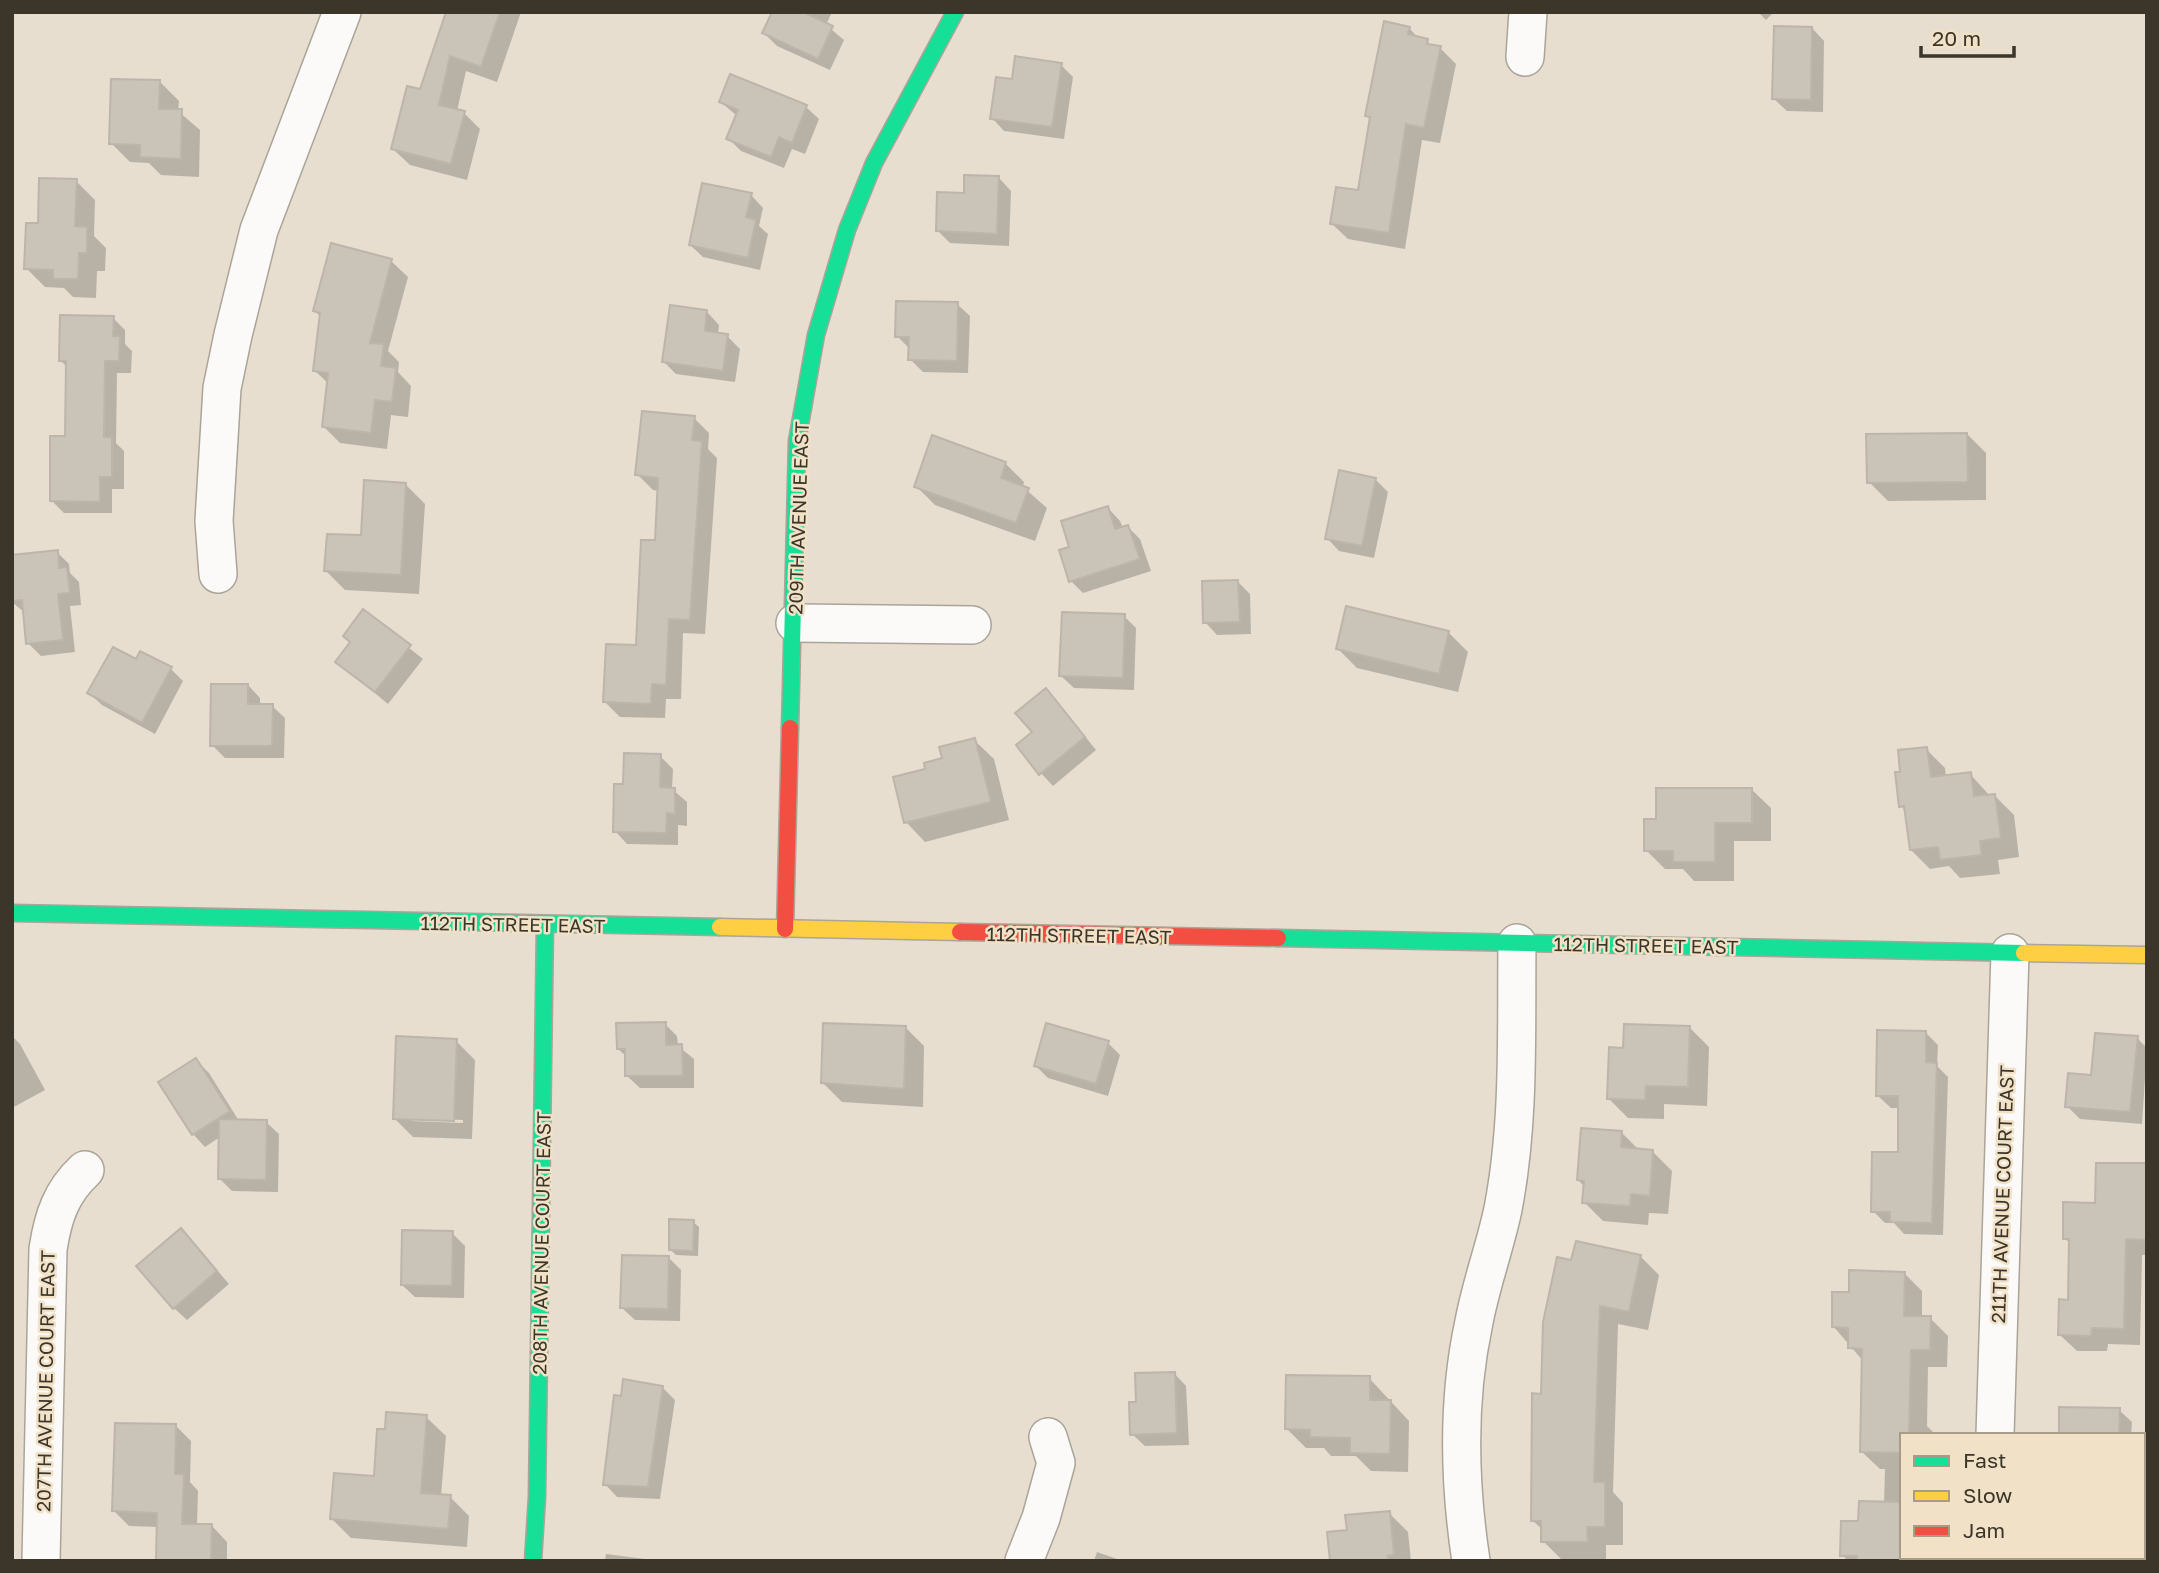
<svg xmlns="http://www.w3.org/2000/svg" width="2159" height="1573" viewBox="0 0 2159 1573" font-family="'Golos Text',sans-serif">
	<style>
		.shadow { fill: #0003; fill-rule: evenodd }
		.building { fill: #cac3b8; stroke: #bdb5ab; stroke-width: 2 }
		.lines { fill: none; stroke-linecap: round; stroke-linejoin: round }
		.street-casing { stroke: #aaa499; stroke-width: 40 }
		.fast-casing { stroke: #aaa499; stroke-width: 19 }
		.slow-casing { stroke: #aaa499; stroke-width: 19 }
		.jam-casing { stroke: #aaa499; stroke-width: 19 }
		.street { stroke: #fbfaf8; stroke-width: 37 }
		.fast { stroke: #16e098; stroke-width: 16 }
		.slow { stroke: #ffcf43; stroke-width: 16 }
		.jam { stroke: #f24e42; stroke-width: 16 }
		.labels { text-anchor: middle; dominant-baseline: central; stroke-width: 5; stroke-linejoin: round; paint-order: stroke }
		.street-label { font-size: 19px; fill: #3b352a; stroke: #f1e1c6 }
	</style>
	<rect width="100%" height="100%" fill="#e7ded0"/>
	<path class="shadow" d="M 448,12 L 521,12 L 497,82 L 466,71 L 457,111 L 464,113 L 480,129 L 467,180 L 410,165 L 393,149 L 421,91 Z
		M 773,12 L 832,12 L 826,25 L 844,40 L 830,70 L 777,46 L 764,33 Z
		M 1758,12 L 1774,12 L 1766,20 Z
		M 1409,28 L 1419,39 L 1440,48 L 1456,64 L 1440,143 L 1422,140 L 1405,249 L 1348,239 L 1331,223 L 1360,192 L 1371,120 L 1367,115 Z
		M 1812,28 L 1824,41 L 1823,112 L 1787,111 L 1774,99 Z
		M 1061,65 L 1073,77 L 1064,139 L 1004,131 L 992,118 L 1013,81 Z
		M 160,82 L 179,101 L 178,111 L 200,130 L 199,177 L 161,175 L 149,163 L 130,162 L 111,143 Z
		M 721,102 L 806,107 L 819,119 L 805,154 L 792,149 L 784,168 L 741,151 L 728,138 L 737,116 Z
		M 999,178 L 1011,191 L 1009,246 L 950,243 L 938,231 L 965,195 Z
		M 76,181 L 95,200 L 94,236 L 106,248 L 105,271 L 97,271 L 96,298 L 73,297 L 64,288 L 45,287 L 26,268 Z
		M 751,195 L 763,208 L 759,226 L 768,234 L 760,270 L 703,257 L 690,245 Z
		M 391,261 L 408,277 L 388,351 L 399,362 L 398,372 L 411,386 L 408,417 L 391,415 L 387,449 L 340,443 L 324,427 L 329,384 L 315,371 L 321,317 L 315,311 Z
		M 957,304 L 970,316 L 968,373 L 923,372 L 910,359 L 910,349 L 897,336 Z
		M 707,312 L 719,325 L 718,334 L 727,336 L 740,349 L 735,382 L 676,374 L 663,361 Z
		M 113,318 L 125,330 L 125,344 L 132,351 L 131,373 L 117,373 L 116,443 L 124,451 L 124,489 L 112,489 L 112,513 L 64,513 L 51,500 L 67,438 L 68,368 L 61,361 Z
		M 694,418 L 709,433 L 708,449 L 717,458 L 705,634 L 683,633 L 681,699 L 666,699 L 665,718 L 620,717 L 605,702 L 637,647 L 657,542 L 659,491 L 653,490 L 637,474 Z
		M 1967,434 L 1986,453 L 1986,500 L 1888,501 L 1869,482 Z
		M 1005,463 L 1024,482 L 1023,487 L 1047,508 L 1035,541 L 935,505 L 916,486 Z
		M 1375,479 L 1388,492 L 1374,558 L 1339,551 L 1327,538 Z
		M 406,485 L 425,504 L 419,594 L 345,590 L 326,571 L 362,537 Z
		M 1108,508 L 1120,521 L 1123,528 L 1128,527 L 1140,539 L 1151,571 L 1083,593 L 1071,581 L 1072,548 Z
		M 57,552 L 69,564 L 70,573 L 79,582 L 81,605 L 70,606 L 75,652 L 41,656 L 28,643 L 25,613 L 12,602 L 12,557 Z
		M 1238,582 L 1250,594 L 1251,634 L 1217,635 L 1205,622 Z
		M 364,612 L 423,659 L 388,704 L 337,662 L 352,643 Z
		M 1124,616 L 1136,628 L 1134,690 L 1074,688 L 1061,676 Z
		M 1449,633 L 1468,652 L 1458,692 L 1357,668 L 1338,649 Z
		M 137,662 L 171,669 L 183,681 L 155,734 L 102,705 L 89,693 Z
		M 248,685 L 260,698 L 260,706 L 272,706 L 285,718 L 284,758 L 225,758 L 212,745 Z
		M 1058,703 L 1096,750 L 1053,786 L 1041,773 L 1034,733 Z
		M 974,740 L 994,759 L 1009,820 L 925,842 L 906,822 L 927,770 Z
		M 1926,749 L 1945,768 L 1946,777 L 1970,774 L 1990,796 L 1995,796 L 2014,815 L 2019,857 L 1998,860 L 2000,874 L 1960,878 L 1949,866 L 1930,869 L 1911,850 L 1907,812 L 1901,806 L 1902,773 Z
		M 660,756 L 673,769 L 672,789 L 687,802 L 687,826 L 678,825 L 678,845 L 627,844 L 615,831 L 625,786 Z
		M 1751,789 L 1771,808 L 1771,841 L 1734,841 L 1734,881 L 1694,881 L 1683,869 L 1665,869 L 1646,850 L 1658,820 Z
		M 665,1024 L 677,1036 L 678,1046 L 694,1059 L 694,1088 L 640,1088 L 627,1076 L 627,1057 L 618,1049 Z
		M 905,1027 L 924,1046 L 923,1107 L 842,1102 L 823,1083 Z
		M 1690,1028 L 1709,1047 L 1707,1106 L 1664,1104 L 1664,1119 L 1628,1118 L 1609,1099 Z
		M 1925,1032 L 1938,1045 L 1937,1066 L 1948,1077 L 1943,1235 L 1904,1234 L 1894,1223 L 1885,1223 L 1873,1211 L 1900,1154 L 1900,1108 L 1891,1108 L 1878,1096 Z
		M 12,1036 L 20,1044 L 45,1090 L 12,1108 Z
		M 2137,1038 L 2147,1048 L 2142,1124 L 2080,1119 L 2067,1106 L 2093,1077 Z
		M 456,1041 L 475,1060 L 472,1139 L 413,1137 L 394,1118 ZM 412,1118 L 463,1120 L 463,1123 L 412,1121 Z
		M 1108,1043 L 1120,1055 L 1108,1096 L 1048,1078 L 1036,1066 Z
		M 196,1060 L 209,1073 L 239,1121 L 266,1122 L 279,1134 L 278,1192 L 232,1191 L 220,1179 L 220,1137 L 205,1147 L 193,1134 Z
		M 1622,1133 L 1639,1150 L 1652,1151 L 1672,1171 L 1668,1214 L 1649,1213 L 1648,1225 L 1603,1221 L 1584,1202 L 1585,1187 L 1578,1180 Z
		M 2147,1165 L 2147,1255 L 2142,1255 L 2140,1345 L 2108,1344 L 2107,1351 L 2077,1351 L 2060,1335 L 2069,1302 L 2071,1244 L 2064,1238 L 2097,1205 Z
		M 693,1222 L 699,1227 L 698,1256 L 676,1255 L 670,1249 Z
		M 452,1233 L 465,1246 L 464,1298 L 415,1297 L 402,1285 Z
		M 193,1242 L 229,1284 L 187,1320 L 174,1308 Z
		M 1640,1256 L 1659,1275 L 1648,1330 L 1618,1324 L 1613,1492 L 1623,1503 L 1623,1545 L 1606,1545 L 1606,1560 L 1562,1560 L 1543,1541 L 1543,1530 L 1533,1521 L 1542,1395 L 1573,1263 Z
		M 669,1258 L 681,1270 L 680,1321 L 635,1320 L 622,1308 Z
		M 1905,1274 L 1922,1291 L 1922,1318 L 1930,1318 L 1948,1336 L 1947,1367 L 1928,1367 L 1927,1426 L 1936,1435 L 1902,1435 L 1902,1557 L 1936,1557 L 1939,1561 L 1848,1561 L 1842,1555 L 1860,1523 L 1884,1503 L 1885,1469 L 1880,1469 L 1862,1452 L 1864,1362 L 1833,1326 L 1850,1294 Z
		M 1174,1373 L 1186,1386 L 1189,1445 L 1145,1446 L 1132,1434 L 1137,1404 Z
		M 1369,1378 L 1409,1421 L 1408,1472 L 1371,1471 L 1356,1456 L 1331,1456 L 1324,1448 L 1306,1448 L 1287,1429 Z
		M 663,1388 L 675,1400 L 660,1499 L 617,1497 L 605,1484 L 622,1398 Z
		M 2119,1410 L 2132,1422 L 2131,1435 L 2060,1435 Z
		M 426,1417 L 446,1436 L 441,1496 L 450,1497 L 469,1516 L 467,1547 L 351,1538 L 332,1519 L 375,1478 L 386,1431 Z
		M 176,1426 L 191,1441 L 190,1482 L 198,1491 L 197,1526 L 212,1526 L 227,1542 L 227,1561 L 158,1561 L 158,1527 L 129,1526 L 114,1511 Z
		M 1389,1513 L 1408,1532 L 1411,1561 L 1332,1561 L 1348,1531 Z
		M 1097,1552 L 1123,1561 L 1094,1561 Z
		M 606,1554 L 653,1560 L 654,1561 L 605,1561 Z
		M 2066,1557 L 2132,1557 L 2132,1561 L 2070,1561 Z"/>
	<path class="building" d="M 446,12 L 500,12 L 481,67 L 450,56 L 439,105 L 465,111 L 451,164 L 391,149 L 407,86 L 420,89 Z
		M 772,12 L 803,12 L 833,26 L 818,59 L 762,33 Z
		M 1384,21 L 1410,27 L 1408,34 L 1428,39 L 1427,44 L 1441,46 L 1424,128 L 1406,124 L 1389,233 L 1330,224 L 1336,187 L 1358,190 L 1370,117 L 1365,116 Z
		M 1774,26 L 1812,27 L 1811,100 L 1772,99 Z
		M 1015,56 L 1062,63 L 1052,127 L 990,119 L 996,77 L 1012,79 Z
		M 730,74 L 807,105 L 792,143 L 779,137 L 771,157 L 726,139 L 738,110 L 719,102 Z
		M 111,79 L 160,80 L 159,109 L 182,109 L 181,159 L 140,157 L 140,145 L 109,144 Z
		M 964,175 L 999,176 L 997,234 L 936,231 L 937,192 L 964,193 Z
		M 39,178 L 77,179 L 75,226 L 87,227 L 87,253 L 79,253 L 78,279 L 53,279 L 53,270 L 24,269 L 26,223 L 38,223 Z
		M 702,183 L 752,193 L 746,217 L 756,220 L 748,258 L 689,245 Z
		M 331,243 L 392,259 L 370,343 L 384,344 L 381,366 L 396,368 L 392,402 L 375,400 L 371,433 L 322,427 L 328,373 L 313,371 L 320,313 L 313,311 Z
		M 896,301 L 958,302 L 957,361 L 908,360 L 909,337 L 895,337 Z
		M 670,305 L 707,310 L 705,331 L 728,334 L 723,371 L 662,362 Z
		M 60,315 L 114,316 L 113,336 L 120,336 L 119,361 L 105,361 L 104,437 L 112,437 L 112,477 L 100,477 L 100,502 L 50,501 L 50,436 L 65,436 L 66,361 L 59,361 Z
		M 642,411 L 695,416 L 692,440 L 702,441 L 690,620 L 669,619 L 666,685 L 652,684 L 651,704 L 603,702 L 606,644 L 636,645 L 641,540 L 655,540 L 658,478 L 635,475 Z
		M 1967,433 L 1968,482 L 1867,483 L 1866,434 Z
		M 932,435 L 1006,462 L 1001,478 L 1029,488 L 1016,523 L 914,487 Z
		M 1339,470 L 1376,478 L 1362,546 L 1325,539 Z
		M 364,480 L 406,483 L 401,575 L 324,571 L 327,534 L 361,535 Z
		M 1108,506 L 1115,529 L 1128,525 L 1140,559 L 1069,582 L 1059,550 L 1069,547 L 1061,521 Z
		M 58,550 L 59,568 L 67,567 L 70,593 L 58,594 L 63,640 L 26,644 L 22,600 L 12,601 L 12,555 Z
		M 1238,580 L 1240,622 L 1203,623 L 1202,581 Z
		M 1346,606 L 1449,631 L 1439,674 L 1336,649 Z
		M 363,609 L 411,645 L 375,692 L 335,662 L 350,642 L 343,636 Z
		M 1062,612 L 1125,614 L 1123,678 L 1059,676 Z
		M 113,647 L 136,659 L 140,651 L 172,667 L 142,723 L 87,693 Z
		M 211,684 L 248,684 L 248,704 L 273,704 L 272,746 L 210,746 Z
		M 1046,688 L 1085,737 L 1039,775 L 1016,745 L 1032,732 L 1015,713 Z
		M 975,738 L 991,802 L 904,823 L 893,777 L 925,769 L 924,763 L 942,758 L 939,747 Z
		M 1927,747 L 1931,777 L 1971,772 L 1974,796 L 1995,794 L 2001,838 L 1980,841 L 1982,855 L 1940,860 L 1938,847 L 1910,850 L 1904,806 L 1899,807 L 1895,772 L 1900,772 L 1898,750 Z
		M 624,753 L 661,754 L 660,787 L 675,788 L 675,814 L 667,813 L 666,833 L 613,832 L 614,784 L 623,784 Z
		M 1656,788 L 1752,788 L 1752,823 L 1715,823 L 1715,862 L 1673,862 L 1673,851 L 1644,851 L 1644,819 L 1656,819 Z
		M 666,1022 L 666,1045 L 682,1044 L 683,1076 L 625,1076 L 625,1049 L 617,1049 L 616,1023 Z
		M 823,1023 L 906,1026 L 904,1089 L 821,1083 Z
		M 1046,1023 L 1109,1041 L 1096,1084 L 1034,1066 Z
		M 1624,1024 L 1690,1026 L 1688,1087 L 1646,1086 L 1645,1100 L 1607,1099 L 1609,1047 L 1623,1048 Z
		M 1877,1030 L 1926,1031 L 1926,1062 L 1937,1063 L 1932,1223 L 1890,1222 L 1890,1212 L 1871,1212 L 1872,1152 L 1898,1152 L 1898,1096 L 1876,1096 Z
		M 2095,1033 L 2138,1036 L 2130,1112 L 2065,1107 L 2068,1073 L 2091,1075 Z
		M 396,1036 L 457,1039 L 454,1121 L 393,1119 Z
		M 196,1058 L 230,1111 L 192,1135 L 158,1082 Z
		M 219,1119 L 267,1120 L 266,1180 L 218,1179 Z
		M 1581,1128 L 1622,1131 L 1621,1147 L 1653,1150 L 1650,1196 L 1631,1194 L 1630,1206 L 1582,1203 L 1584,1181 L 1577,1180 Z
		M 2096,1163 L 2147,1163 L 2147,1240 L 2126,1239 L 2124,1329 L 2092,1328 L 2091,1336 L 2058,1335 L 2059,1299 L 2068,1300 L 2069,1239 L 2063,1239 L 2063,1202 L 2095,1203 Z
		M 669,1219 L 694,1220 L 693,1251 L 669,1250 Z
		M 181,1228 L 217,1271 L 173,1309 L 136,1266 Z
		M 402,1230 L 453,1231 L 452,1286 L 401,1285 Z
		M 1576,1241 L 1641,1255 L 1629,1312 L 1600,1306 L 1594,1482 L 1605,1482 L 1605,1527 L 1587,1527 L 1588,1542 L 1541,1542 L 1541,1521 L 1531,1521 L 1532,1393 L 1541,1394 L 1543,1322 L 1557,1257 L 1571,1260 Z
		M 622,1255 L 669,1256 L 668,1309 L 620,1308 Z
		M 1849,1270 L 1905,1272 L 1904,1316 L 1931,1316 L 1930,1350 L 1911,1350 L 1909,1435 L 1902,1435 L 1902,1453 L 1860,1452 L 1862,1349 L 1848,1348 L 1848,1328 L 1832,1327 L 1832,1292 L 1849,1292 Z
		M 1175,1372 L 1177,1433 L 1130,1435 L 1129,1402 L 1136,1402 L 1135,1373 Z
		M 1286,1375 L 1370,1376 L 1370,1400 L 1391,1400 L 1390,1454 L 1350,1453 L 1350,1438 L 1310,1437 L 1310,1430 L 1285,1429 Z
		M 623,1379 L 663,1386 L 648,1487 L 603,1485 L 614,1395 L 621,1396 Z
		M 2059,1407 L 2120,1408 L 2119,1435 L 2059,1435 Z
		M 386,1412 L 427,1415 L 421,1493 L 451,1495 L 448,1529 L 330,1519 L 334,1473 L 374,1476 L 377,1429 L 385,1429 Z
		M 115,1423 L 176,1424 L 175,1474 L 184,1474 L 182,1524 L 212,1524 L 211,1561 L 156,1561 L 157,1513 L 112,1511 Z
		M 1859,1501 L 1902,1502 L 1902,1561 L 1857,1561 L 1857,1556 L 1840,1556 L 1841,1521 L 1858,1521 Z
		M 1390,1511 L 1394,1555 L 1388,1556 L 1389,1561 L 1330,1561 L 1327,1532 L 1347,1530 L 1345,1515 Z"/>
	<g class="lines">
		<g class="street-casing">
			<path id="street" d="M 1525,57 L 1528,12
				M 218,574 L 214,521 L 222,388 L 233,335 L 259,230 L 342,12
				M 795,623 L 972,625
				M 1995,1435 L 2010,953
				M 41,1561 L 48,1249 C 53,1217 61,1192 85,1170
				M 1024,1561 L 1041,1518 L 1056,1463 L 1048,1437
				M 1471,1561 C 1459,1482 1457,1400 1474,1322 C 1481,1284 1495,1247 1503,1209 C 1520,1121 1516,1031 1517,943
				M 1991,1561 L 1991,1557"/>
		</g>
		<g class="fast-casing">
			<path id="fast" d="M 790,728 L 797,441 L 816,335 L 847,230 L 874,163 L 955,12
				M 12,913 L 720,927
				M 1278,938 L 2024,953
				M 533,1561 L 537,1497 L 545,924"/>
		</g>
		<g class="slow-casing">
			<path id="slow" d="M 720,927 L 960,932
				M 2024,953 L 2147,955"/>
		</g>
		<g class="jam-casing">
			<path id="jam" d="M 785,929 L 790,728
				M 960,932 L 1278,938"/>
		</g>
		<use href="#street" class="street"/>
		<use href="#fast" class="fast"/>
		<use href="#slow" class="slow"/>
		<use href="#jam" class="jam"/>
	</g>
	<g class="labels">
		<g class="street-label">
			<text transform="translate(798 518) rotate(-88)">209TH AVENUE EAST</text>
			<text transform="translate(513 924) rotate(1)">112TH STREET EAST</text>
			<text transform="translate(1079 935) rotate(1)">112TH STREET EAST</text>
			<text transform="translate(1646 945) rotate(1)">112TH STREET EAST</text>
			<text transform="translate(2002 1194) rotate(-88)">211TH AVENUE COURT EAST</text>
			<text transform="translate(541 1243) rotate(-89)">208TH AVENUE COURT EAST</text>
			<text transform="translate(45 1381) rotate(-89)">207TH AVENUE COURT EAST</text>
		</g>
	</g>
	<rect width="2159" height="1573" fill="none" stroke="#3b352a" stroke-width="28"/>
	<rect x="1900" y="1433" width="245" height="126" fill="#f1e1c6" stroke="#a89c88" stroke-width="2"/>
	<rect x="1914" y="1456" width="35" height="10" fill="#16e098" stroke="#a89c88" stroke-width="2"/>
	<text x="1963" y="1468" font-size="21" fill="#3b352a">Fast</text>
	<rect x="1914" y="1491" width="35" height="10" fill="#ffcf43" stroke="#a89c88" stroke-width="2"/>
	<text x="1963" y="1503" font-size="21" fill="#3b352a">Slow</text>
	<rect x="1914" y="1526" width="35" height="10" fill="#f24e42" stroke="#a89c88" stroke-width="2"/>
	<text x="1963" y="1538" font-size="21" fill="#3b352a">Jam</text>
	<path d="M1921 46v10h93v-10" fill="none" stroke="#3b352a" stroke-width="3.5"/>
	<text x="1932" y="46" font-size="21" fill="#3b352a" stroke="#f1e1c6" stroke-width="5" paint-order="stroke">20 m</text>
</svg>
